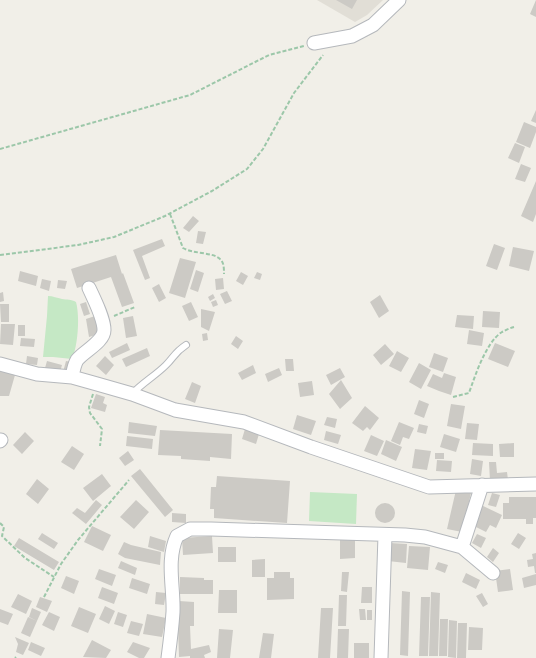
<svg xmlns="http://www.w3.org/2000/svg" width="536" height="658" viewBox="0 0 536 658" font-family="Poppins,sans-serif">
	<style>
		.education { fill: #e1ded6 }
		.green { fill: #c5e8c5 }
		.building { fill: #cccac5 }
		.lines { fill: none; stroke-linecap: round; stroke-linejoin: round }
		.lane-casing { stroke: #b5b8bc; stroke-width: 8 }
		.street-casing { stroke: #b5b8bc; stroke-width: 15 }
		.path { stroke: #9cc7a9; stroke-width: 2; stroke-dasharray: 4 2; stroke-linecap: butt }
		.lane { stroke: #fff; stroke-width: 6 }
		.street { stroke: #fff; stroke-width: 13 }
	</style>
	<rect width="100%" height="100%" fill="#f1efe8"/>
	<path class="education" d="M 317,0 L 383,0 L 367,15 L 355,22 Z"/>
	<path class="green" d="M 48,296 C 53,296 57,298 62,299 C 67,300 71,299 76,302 C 80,316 78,345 72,359 L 53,357 L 43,357 L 47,316 Z
		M 310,492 L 357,494 L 356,524 L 309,521 Z"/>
	<path class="building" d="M 336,0 L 357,0 L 352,9 Z
		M 536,0 L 536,17 L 530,14 Z
		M 536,110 L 536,123 L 531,121 Z
		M 524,122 L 536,127 L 536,132 L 530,148 L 516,142 Z
		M 515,143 L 525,147 L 519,163 L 508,158 Z
		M 521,164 L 531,168 L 525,182 L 515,179 Z
		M 536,181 L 536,214 L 533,222 L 521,216 Z
		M 193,216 L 199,221 L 189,232 L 183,228 Z
		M 198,231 L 206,232 L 203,244 L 196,243 Z
		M 162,239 L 165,246 L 142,256 L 150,278 L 145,280 L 133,250 Z
		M 494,244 L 505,248 L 497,270 L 486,266 Z
		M 513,247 L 534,251 L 529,271 L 509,266 Z
		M 116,255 L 122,274 L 123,273 L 134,303 L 122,307 L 111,277 L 77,288 L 71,269 Z
		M 180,258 L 196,262 L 185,298 L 169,293 Z
		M 196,270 L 204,273 L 198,292 L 190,289 Z
		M 20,271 L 38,276 L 36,286 L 18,281 Z
		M 241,272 L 248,276 L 243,285 L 236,281 Z
		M 257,272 L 262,274 L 260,280 L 254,278 Z
		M 223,278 L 224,289 L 216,290 L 215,279 Z
		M 42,279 L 51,281 L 49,291 L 40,288 Z
		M 58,280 L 67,281 L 65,289 L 57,288 Z
		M 159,284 L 166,298 L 159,302 L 152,288 Z
		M 227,291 L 232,301 L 225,304 L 220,294 Z
		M 3,292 L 4,301 L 0,302 L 0,293 Z
		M 213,294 L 215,298 L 210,301 L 208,297 Z
		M 380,295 L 389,311 L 379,318 L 370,302 Z
		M 216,300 L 218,305 L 213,307 L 211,302 Z
		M 86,302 L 90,314 L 84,316 L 80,304 Z
		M 191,302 L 198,317 L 189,321 L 182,306 Z
		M 0,304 L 9,304 L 9,322 L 1,322 Z
		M 201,309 L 215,312 L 209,331 L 201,327 Z
		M 483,311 L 500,312 L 499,328 L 482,327 Z
		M 457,315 L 474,316 L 473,329 L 455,327 Z
		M 95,316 L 99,334 L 89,337 L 86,319 Z
		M 133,316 L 137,336 L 126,338 L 123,318 Z
		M 1,324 L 15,324 L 13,345 L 0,344 Z
		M 18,325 L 25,325 L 25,336 L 18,336 Z
		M 469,330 L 484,333 L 482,346 L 467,344 Z
		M 207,333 L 208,340 L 203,341 L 202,334 Z
		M 236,336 L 243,341 L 238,349 L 231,344 Z
		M 21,338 L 35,339 L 34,347 L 20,346 Z
		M 127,343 L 130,350 L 112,358 L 109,352 Z
		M 495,343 L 515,351 L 508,367 L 488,359 Z
		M 385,344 L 394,354 L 381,365 L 373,355 Z
		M 147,348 L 150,356 L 126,367 L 122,359 Z
		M 397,351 L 409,358 L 401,372 L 389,366 Z
		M 434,353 L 448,358 L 443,372 L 429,367 Z
		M 27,356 L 38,358 L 37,365 L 26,364 Z
		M 105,356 L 114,365 L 106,375 L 96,366 Z
		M 285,359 L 293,359 L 294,371 L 286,371 Z
		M 47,361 L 62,365 L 60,372 L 45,368 Z
		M 66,361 L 71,362 L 69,374 L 63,372 Z
		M 419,363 L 431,370 L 421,389 L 409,382 Z
		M 253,365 L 256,373 L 242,380 L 238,373 Z
		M 279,368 L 282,375 L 268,382 L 265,374 Z
		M 340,368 L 345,377 L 331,385 L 326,375 Z
		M 0,371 L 15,375 L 9,396 L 0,396 Z
		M 444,373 L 456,377 L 451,395 L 439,391 L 427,386 L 433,374 L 442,378 Z
		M 341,380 L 352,398 L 340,409 L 329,394 Z
		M 312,381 L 314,395 L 300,397 L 298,383 Z
		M 192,382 L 201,386 L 195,403 L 185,399 Z
		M 96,394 L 105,397 L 103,403 L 107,405 L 105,412 L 91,408 Z
		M 419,400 L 429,404 L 424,418 L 414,414 Z
		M 451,404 L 465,406 L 461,429 L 447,426 Z
		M 365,406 L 379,418 L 370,430 L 367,427 L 363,431 L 352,423 Z
		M 297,415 L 316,421 L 311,435 L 293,429 Z
		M 327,417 L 337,419 L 335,428 L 324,425 Z
		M 129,422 L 157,426 L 155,436 L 128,433 Z
		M 399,422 L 414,428 L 409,439 L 403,437 L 400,445 L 391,441 Z
		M 467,423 L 479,424 L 477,440 L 465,439 Z
		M 419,424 L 428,426 L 426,434 L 417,432 Z
		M 245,429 L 259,434 L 256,444 L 242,439 Z
		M 160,430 L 232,434 L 231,459 L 210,457 L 210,461 L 181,459 L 181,456 L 158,455 Z
		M 326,431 L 341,435 L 338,444 L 324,440 Z
		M 25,432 L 34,441 L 22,454 L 13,445 Z
		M 444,434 L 460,439 L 456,452 L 440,447 Z
		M 371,435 L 384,441 L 377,456 L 364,451 Z
		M 127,436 L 153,439 L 152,449 L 126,446 Z
		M 386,440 L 402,447 L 396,461 L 381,454 Z
		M 473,443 L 493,444 L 493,456 L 472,455 Z
		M 514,443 L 514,457 L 500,457 L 499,444 Z
		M 72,446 L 84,454 L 74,470 L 61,462 Z
		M 415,449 L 431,451 L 427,470 L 412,468 Z
		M 128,451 L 134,460 L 125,466 L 119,458 Z
		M 435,453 L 444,453 L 444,459 L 435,459 Z
		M 472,459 L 483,461 L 481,476 L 470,474 Z
		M 437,460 L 452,461 L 451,472 L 436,471 Z
		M 489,462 L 496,462 L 497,473 L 507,472 L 508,480 L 490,481 Z
		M 140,469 L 173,510 L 165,517 L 131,476 Z
		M 102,474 L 111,486 L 93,501 L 83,488 Z
		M 217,476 L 290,481 L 287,523 L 214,518 L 214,509 L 210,509 L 211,487 L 216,487 Z
		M 37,479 L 49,489 L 38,504 L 26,494 Z
		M 456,490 L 471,493 L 462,532 L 447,529 Z
		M 492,493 L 500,495 L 496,507 L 488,505 Z
		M 509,497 L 536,497 L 536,518 L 533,518 L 533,524 L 526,524 L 526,519 L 503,519 L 503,503 L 509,503 Z
		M 96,500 L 102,505 L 86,524 L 72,513 L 77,508 L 85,513 Z
		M 136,500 L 149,512 L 134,529 L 120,517 Z
		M375 513a10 10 0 1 1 20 0a10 10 0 1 1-20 0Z
		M 481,505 L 502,515 L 496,528 L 490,525 L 486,532 L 472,525 Z
		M 172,513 L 186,514 L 186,523 L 172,522 Z
		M 92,526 L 111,535 L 103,551 L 84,542 Z
		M 42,533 L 58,543 L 54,549 L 38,539 Z
		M 518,533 L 526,538 L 519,549 L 511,544 Z
		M 477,534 L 486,538 L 481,548 L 472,543 Z
		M 150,536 L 166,541 L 164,552 L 148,547 Z
		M 212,536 L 213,553 L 183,555 L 182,538 Z
		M 19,538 L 59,562 L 54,570 L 14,546 Z
		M 355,539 L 355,558 L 340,559 L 340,540 Z
		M 124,542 L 131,545 L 161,552 L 160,565 L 125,558 L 118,554 Z
		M 390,543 L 407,544 L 406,563 L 388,561 Z
		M 409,546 L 430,547 L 428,570 L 407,568 Z
		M 218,547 L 236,547 L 236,562 L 218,562 Z
		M 493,548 L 499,553 L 493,562 L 487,557 Z
		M 536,553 L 536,573 L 535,573 L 534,566 L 528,567 L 527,560 L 533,559 L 532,554 Z
		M 265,559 L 265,577 L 252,577 L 252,560 Z
		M 121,561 L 137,568 L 135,575 L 118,568 Z
		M 438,562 L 448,565 L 445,573 L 435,569 Z
		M 99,569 L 116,575 L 112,586 L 95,579 Z
		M 510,569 L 513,590 L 498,592 L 495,571 Z
		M 274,572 L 290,572 L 290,578 L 294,578 L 294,599 L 267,600 L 267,578 L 274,578 Z
		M 342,572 L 349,572 L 347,592 L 341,591 Z
		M 466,573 L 480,580 L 476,589 L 462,582 Z
		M 536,574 L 536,585 L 524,588 L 522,578 Z
		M 66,576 L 79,581 L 74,594 L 61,588 Z
		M 180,577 L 204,578 L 204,580 L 213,580 L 213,594 L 180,594 Z
		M 132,578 L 150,584 L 147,594 L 129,588 Z
		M 102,587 L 118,593 L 114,604 L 98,598 Z
		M 362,587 L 372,587 L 372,603 L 361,603 Z
		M 219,590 L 237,590 L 237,613 L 218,613 Z
		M 402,591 L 410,592 L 408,656 L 400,655 Z
		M 156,592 L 166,593 L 164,605 L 155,604 Z
		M 431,592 L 440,593 L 438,656 L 429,656 Z
		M 482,593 L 488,604 L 483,607 L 476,596 Z
		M 18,594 L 32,601 L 26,614 L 11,607 Z
		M 339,595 L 347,595 L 346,626 L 338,626 Z
		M 40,597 L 52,601 L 47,612 L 36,607 Z
		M 421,597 L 430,597 L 428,656 L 419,656 Z
		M 179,601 L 194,602 L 194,626 L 190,626 L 191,649 L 209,645 L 211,652 L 204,655 L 205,658 L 190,658 L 190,656 L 179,657 L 178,627 Z
		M 105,606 L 115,611 L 109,624 L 99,619 Z
		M 79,607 L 96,614 L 88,633 L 71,626 Z
		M 32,608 L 41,612 L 37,621 L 29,617 Z
		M 321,608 L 333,608 L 330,658 L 318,658 Z
		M 0,609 L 13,614 L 8,625 L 0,622 Z
		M 359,609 L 365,609 L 366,620 L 360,620 Z
		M 367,610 L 372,610 L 372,620 L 367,620 Z
		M 49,612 L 60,617 L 54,631 L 42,625 Z
		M 118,612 L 127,615 L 123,627 L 114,624 Z
		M 147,614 L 166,618 L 162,637 L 143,634 Z
		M 28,617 L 37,621 L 30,637 L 21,633 Z
		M 440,619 L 448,619 L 447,656 L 439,656 Z
		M 449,620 L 457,621 L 456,658 L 448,657 Z
		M 131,621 L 143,624 L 139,636 L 127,633 Z
		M 458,623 L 467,623 L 466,658 L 457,658 Z
		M 469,627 L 483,628 L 482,650 L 468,650 Z
		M 219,629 L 233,630 L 230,658 L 217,658 Z
		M 338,629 L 349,629 L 348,658 L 337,658 Z
		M 263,633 L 274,634 L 271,658 L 259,658 Z
		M 15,637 L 29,643 L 23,655 L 16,652 L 18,644 Z
		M 92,640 L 111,650 L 106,658 L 83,657 Z
		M 31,642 L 45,648 L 41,656 L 28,650 Z
		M 133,642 L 150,648 L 144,658 L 139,658 L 127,652 Z
		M 354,643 L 369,643 L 369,658 L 354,658 Z"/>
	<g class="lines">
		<g class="lane-casing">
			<path id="lane" d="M 132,394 C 142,383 155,376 166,365 C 174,357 175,352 186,345"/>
		</g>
		<g class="street-casing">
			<path id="street" d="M 314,43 L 352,36 L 373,25 L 399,0
				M 0,364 L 37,374 L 72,377 L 97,384 L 132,394 L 175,410 L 244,422 L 311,447 L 429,487 L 536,484
				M 72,377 C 73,372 74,365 77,360 C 84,351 104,342 104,330 C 104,318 94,299 89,288
				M 0,441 L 1,440
				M 462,547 L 493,573
				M 168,658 C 170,643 172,627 173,612 C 174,587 166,560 177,536 L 190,529 L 211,529 L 405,535 L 425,537 L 462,547 L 482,485
				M 381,658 L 385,535"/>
		</g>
		<path class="path" d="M 0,149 L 190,95 L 269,55 L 304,46
			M 170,214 L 183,248 C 193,254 213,252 220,259 C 224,262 224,269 224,274
			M 0,255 L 78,245 L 114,237 L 165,216 L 212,191 L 247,169 L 263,149 L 294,93 L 323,55
			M 114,316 L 135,307
			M 93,394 L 89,407 L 90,413 L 102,429 L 100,446
			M 453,397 L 469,393 C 475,376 486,342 502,332 C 506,330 510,328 514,327
			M 0,523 L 4,527 L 2,536 L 25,558 L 54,577
			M 44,597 L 61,564 L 78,540 L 129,480
			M 15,658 L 16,657"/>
		<use href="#lane" class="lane"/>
		<use href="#street" class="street"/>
	</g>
</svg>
